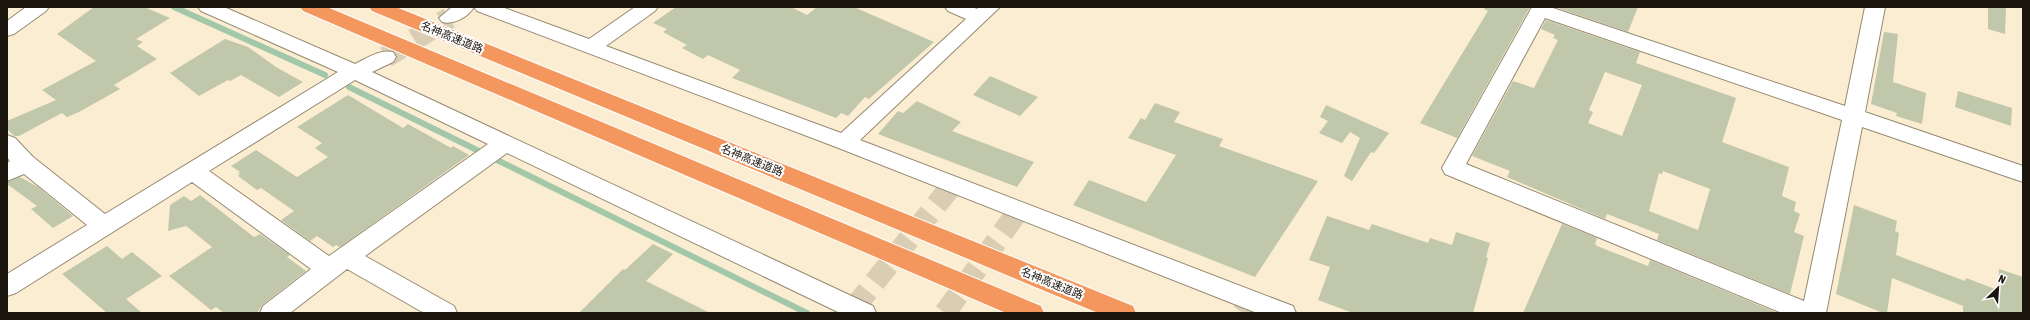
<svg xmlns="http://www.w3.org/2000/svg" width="2030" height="320" viewBox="0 0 2030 320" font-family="'Asap Condensed','Noto Sans JP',sans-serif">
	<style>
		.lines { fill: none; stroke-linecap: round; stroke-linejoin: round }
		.stream { stroke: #a2c7a9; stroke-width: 6 }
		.building { fill: #c1c7ab; fill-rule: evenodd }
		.minor-tunnel { stroke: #d9cdb4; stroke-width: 22; stroke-dasharray: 22 11; stroke-linecap: butt }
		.minor-casing { stroke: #968a71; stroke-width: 2 }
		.highway-casing { stroke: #fff; stroke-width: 2 }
		.minor { fill: #fff; fill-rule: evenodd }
		.highway { fill: #f4975e; fill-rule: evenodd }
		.labels { text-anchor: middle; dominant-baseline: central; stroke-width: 4; stroke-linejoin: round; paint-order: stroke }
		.street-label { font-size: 11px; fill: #1b160d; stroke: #fff }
	</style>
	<rect width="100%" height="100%" fill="#fbedd2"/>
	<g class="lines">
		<path class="stream" d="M 174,7 L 325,75
			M 349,87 L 807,313"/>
	</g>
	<path class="building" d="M 94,7 L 144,7 L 170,18 L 136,39 L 143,42 L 137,46 L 157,59 L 114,85 L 120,89 L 79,112 L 67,117 L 62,113 L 19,136 L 14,136 L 7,129 L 7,121 L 56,100 L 42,90 L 96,61 L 57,34 Z
		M 676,7 L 791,7 L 807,15 L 817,7 L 854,7 L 934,42 L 869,99 L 865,97 L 848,116 L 841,113 L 836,118 L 732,78 L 740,70 L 708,55 L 703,59 L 682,48 L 687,45 L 663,32 L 667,29 L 653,23 Z
		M 1485,7 L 1530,7 L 1457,138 L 1420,123 L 1488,11 L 1484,9 Z
		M 1555,7 L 1638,7 L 1628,32 Z
		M 1988,7 L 2006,7 L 2005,34 L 1988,29 Z
		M 1546,20 L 1640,52 L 1636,63 L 1736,98 L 1722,142 L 1789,167 L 1782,196 L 1796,202 L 1794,211 L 1800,214 L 1794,232 L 1804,236 L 1790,294 L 1657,240 L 1659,234 L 1607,214 L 1605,219 L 1507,177 L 1510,171 L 1472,156 L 1513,81 L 1534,88 L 1558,40 L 1553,38 L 1555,35 L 1541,29 ZM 1605,72 L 1642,85 L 1622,136 L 1588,123 L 1593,112 L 1589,110 ZM 1663,171 L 1710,189 L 1698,230 L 1649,211 L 1659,173 L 1662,174 Z
		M 1884,32 L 1898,34 L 1893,82 L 1926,93 L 1922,124 L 1896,116 L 1897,113 L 1871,104 Z
		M 225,39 L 248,47 L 276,67 L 303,82 L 279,97 L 241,75 L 230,81 L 228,80 L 199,96 L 170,73 Z
		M 990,76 L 1038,97 L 1020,116 L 973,95 Z
		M 1958,91 L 2012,108 L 2011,126 L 1955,107 Z
		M 348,95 L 403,128 L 408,124 L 451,148 L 453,146 L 469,155 L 340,247 L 336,245 L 333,247 L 317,236 L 310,241 L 281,220 L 294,211 L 261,188 L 257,190 L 238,176 L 240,174 L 238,173 L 240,172 L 231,166 L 256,150 L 297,177 L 328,157 L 315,148 L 322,143 L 297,127 Z
		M 917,101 L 961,122 L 952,131 L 1034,162 L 1017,187 L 878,134 L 898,111 L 903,113 Z
		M 1155,103 L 1180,112 L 1174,122 L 1223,139 L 1219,146 L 1318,181 L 1255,277 L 1073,205 L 1089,180 L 1146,202 L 1176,155 L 1128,138 L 1141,118 L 1145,120 Z
		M 1326,105 L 1389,133 L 1374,153 L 1371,152 L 1352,181 L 1344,176 L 1360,138 L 1350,132 L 1342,143 L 1319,133 L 1328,121 L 1320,117 Z
		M 20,177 L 38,187 L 73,216 L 53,228 L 31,209 L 37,206 L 7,184 L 7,182 Z
		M 200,195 L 254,237 L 260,234 L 290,255 L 287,257 L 306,271 L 262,305 L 257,313 L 224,313 L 216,307 L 211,310 L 169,276 L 212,247 L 186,226 L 168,231 L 170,205 L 184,196 L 191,201 Z
		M 1854,205 L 1897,221 L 1895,231 L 1899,233 L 1896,255 L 1965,281 L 1966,278 L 1998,290 L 1999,269 L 2023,277 L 2023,313 L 1963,313 L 1963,306 L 1892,278 L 1887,313 L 1883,313 L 1836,294 Z
		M 1327,216 L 1369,230 L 1372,224 L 1428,243 L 1430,238 L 1452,245 L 1456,232 L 1490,243 L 1486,257 L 1488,258 L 1473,313 L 1353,313 L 1318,300 L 1330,267 L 1309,260 Z
		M 1562,224 L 1597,238 L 1595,244 L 1597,246 L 1648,266 L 1650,260 L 1778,313 L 1523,313 Z
		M 653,244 L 673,254 L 646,281 L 710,313 L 579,313 L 623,269 L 625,270 Z
		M 107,246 L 122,259 L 132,252 L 162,276 L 126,299 L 142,313 L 107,313 L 62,274 Z"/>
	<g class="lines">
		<path class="minor-tunnel" d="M 386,57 L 449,18
			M 854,308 L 953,184
			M 945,313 L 1019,210
			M 1243,313 L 1252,300"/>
		<g class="minor-casing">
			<path id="minor" d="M 26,7 L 49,7 L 46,11 L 14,34 L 7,36 L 7,21 Z
				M 198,7 L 224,7 L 355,64 C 367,58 380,49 393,52 L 396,57 L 393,62 L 372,72 L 873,306 L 876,313 L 840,313 L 507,153 L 365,256 L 454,306 L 457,313 L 424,313 L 347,269 L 290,313 L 260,313 L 263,306 L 311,269 L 192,182 L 16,293 L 7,296 L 7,274 L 87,225 L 24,174 L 7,181 L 7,163 L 10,161 L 7,157 L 7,135 L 15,138 L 33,157 L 105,214 L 338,72 L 201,11 ZM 355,80 L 488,144 L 329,256 L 209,171 Z
				M 452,7 L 502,7 L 589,39 L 635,7 L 658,7 L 655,11 L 606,46 L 841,133 L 966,19 L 948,11 L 945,7 L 972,7 L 977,9 L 979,7 L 1000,7 L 860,140 L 1293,306 L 1296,313 L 1257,313 L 836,147 L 477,11 L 474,7 C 468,17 454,25 442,22 L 439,18 Z
				M 1532,7 L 1550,7 L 1845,106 L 1865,7 L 1885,7 L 1865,112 L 2023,166 L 2023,182 L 1862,127 L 1826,313 L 1782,313 L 1445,174 L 1442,168 ZM 1545,18 L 1842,120 L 1804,301 L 1466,164 Z"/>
		</g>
		<g class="highway-casing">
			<path id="highway" d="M 300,7 L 327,7 L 1041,306 L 1044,313 L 1006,313 L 303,11 Z
				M 369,7 L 396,7 L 1133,306 L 1136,313 L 1098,313 L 372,11 Z"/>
		</g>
		<use href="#minor" class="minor"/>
		<use href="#highway" class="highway"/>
	</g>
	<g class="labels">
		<g class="street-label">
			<text transform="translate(452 37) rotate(22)">名神高速道路</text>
			<text transform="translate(752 160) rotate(22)">名神高速道路</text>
			<text transform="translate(1052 283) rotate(22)">名神高速道路</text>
		</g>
	</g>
	<rect width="2030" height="320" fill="none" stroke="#1b160d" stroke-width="16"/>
	<g transform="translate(1998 288) rotate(25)" stroke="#ffffff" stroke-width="3" paint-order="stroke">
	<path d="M0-3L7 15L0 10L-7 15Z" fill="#1b160d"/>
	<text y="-6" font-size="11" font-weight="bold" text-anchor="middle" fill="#1b160d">N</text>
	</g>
</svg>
